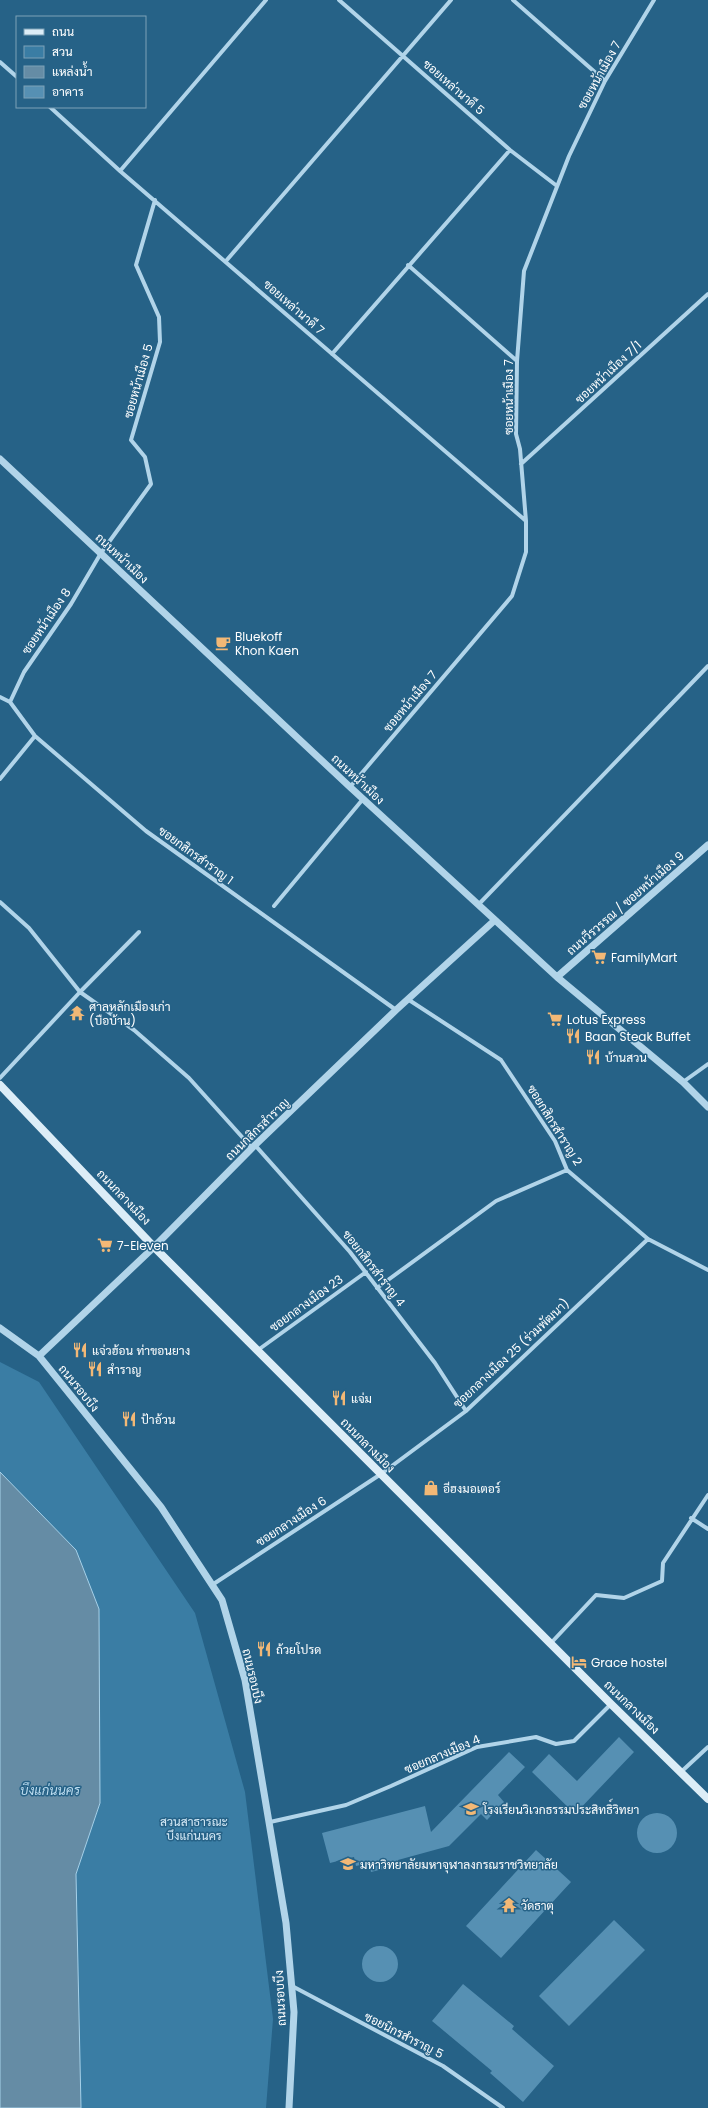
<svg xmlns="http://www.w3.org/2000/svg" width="708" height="2108" viewBox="0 0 708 2108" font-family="Poppins,Sarabun,sans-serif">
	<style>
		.green { fill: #3a7da4 }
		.water { fill: #658ca5; stroke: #a6d1e9 }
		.building { fill: #5690b3 }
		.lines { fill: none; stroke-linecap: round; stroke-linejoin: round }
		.minor { stroke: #b1d4e9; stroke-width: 4 }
		.tertiary { stroke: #b1d4e9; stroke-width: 7 }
		.secondary { stroke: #dcedf7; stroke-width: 8 }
		.labels { text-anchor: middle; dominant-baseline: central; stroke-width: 3; stroke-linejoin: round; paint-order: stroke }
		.street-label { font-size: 12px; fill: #fff; stroke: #266287 }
		.poi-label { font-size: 12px; fill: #fff; stroke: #266287; text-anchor: start }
		.park-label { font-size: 12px; fill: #d5eaf7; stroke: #266287 }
		.water-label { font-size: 13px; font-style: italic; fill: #bdddf0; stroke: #266287 }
	</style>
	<rect width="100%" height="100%" fill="#266287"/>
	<path class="green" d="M 0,1362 L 39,1382 L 195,1613 L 245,1792 L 273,2019 L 266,2108 L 81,2108 L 76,1874 L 100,1803 L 76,1550 L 0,1472 Z"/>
	<path class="water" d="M 0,1472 L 76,1550 L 99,1609 L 100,1803 L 76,1874 L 81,2108 L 0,2108 Z"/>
	<path class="building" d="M 619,1737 L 634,1752 L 575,1814 L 532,1772 L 549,1754 L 577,1781 Z
		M 509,1752 L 525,1767 L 498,1795 L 504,1802 L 487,1820 L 481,1814 L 449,1846 L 398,1860 L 399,1865 L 371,1872 L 369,1863 L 356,1866 L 354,1857 L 330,1863 L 322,1833 L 425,1806 L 431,1832 Z
		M637 1833a20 20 0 1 1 40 0a20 20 0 1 1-40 0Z
		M 536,1850 L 571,1882 L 501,1958 L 466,1926 Z
		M 614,1920 L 645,1950 L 569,2026 L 539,1996 Z
		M362 1964a18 18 0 1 1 36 0a18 18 0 1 1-36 0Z
		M 463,1984 L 514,2026 L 512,2029 L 554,2066 L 523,2102 L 490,2073 L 492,2071 L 432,2021 Z"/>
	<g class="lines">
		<path class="minor" d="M 339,0 L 510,150 L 557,186
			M 513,0 L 605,81
			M 0,62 L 17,77
			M 50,107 L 120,171 L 526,521
			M 120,171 L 266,0
			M 226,261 L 451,0
			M 408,265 L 517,361
			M 332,354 L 510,150
			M 521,464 L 708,294
			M 0,697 L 10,702 L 35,736 L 146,831 L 396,1010
			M 10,702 L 24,672 L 71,604 L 101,553 L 151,484 L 145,457 L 131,440 L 160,342 L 159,317 L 136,265 L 155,200
			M 0,779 L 35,736
			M 350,787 L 512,596 L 526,552 L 526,521 L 520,449 L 516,434 L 517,361 L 524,271 L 569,156 L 605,81 L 654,0
			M 0,902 L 29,928 L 80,992 L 134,1030 L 189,1078 L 252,1148
			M 479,904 L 708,666
			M 274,906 L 363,799
			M 409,1000 L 501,1060 L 555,1141 L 567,1170 L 648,1239 L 708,1270
			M 0,1078 L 80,992 L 139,932
			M 683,1082 L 708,1064
			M 255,1145 L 350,1252 L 435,1363 L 466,1411
			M 377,1288 L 496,1201 L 567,1170
			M 258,1350 L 366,1272
			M 691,1518 L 708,1529
			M 212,1585 L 381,1474 L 466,1411 L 648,1239
			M 551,1643 L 596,1595 L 624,1598 L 662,1581 L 663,1563 L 708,1495
			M 681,1772 L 708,1747
			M 270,1822 L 346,1805 L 391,1786 L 477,1747 L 536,1737 L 556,1744 L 574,1741 L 611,1704
			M 292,1986 L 443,2066 L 503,2108"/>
		<path class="tertiary" d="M 0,459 L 350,787 L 557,977 L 683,1082 L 708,1107
			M 557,977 L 708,845
			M 0,1328 L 39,1356 L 161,1507 L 222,1600 L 245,1680 L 286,1923 L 294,2012 L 289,2108
			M 39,1356 L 154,1247 L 252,1148 L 396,1010 L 495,920"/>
		<path class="secondary" d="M 0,1085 L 154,1247 L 611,1704 L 708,1799"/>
	</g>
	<defs>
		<g id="cafe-bare" transform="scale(1.2)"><path d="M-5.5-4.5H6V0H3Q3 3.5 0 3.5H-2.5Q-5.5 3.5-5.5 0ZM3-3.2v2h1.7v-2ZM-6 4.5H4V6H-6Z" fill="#f2b876" stroke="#266287" stroke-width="2.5" paint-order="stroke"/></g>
		<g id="supermarket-bare" transform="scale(1.2)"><path d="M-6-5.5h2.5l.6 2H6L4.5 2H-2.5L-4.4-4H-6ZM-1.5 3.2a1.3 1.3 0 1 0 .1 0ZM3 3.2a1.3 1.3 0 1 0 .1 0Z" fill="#f2b876" stroke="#266287" stroke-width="2.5" paint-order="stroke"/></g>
		<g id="temple-bare" transform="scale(1.2)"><path d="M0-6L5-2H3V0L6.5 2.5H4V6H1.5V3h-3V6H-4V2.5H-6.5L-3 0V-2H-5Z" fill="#f2b876" stroke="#266287" stroke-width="2.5" paint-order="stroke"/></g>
		<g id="restaurant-bare" transform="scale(1.2)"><path d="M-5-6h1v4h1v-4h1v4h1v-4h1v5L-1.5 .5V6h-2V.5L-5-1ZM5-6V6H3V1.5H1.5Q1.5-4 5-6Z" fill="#f2b876" stroke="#266287" stroke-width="2.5" paint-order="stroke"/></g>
		<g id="shop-bare" transform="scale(1.2)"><path d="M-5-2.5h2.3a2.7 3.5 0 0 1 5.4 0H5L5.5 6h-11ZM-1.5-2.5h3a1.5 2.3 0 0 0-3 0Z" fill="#f2b876" stroke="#266287" stroke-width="2.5" paint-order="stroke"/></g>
		<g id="hotel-bare" transform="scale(1.2)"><path d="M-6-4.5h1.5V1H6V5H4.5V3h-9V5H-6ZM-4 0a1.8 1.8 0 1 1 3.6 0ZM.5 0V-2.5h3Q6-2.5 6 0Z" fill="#f2b876" stroke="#266287" stroke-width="2.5" paint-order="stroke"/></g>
		<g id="school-bare" transform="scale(1.2)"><path d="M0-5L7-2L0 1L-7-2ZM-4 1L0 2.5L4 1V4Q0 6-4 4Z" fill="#f2b876" stroke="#266287" stroke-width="2.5" paint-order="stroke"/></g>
		<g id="university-bare" transform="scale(1.2)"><path d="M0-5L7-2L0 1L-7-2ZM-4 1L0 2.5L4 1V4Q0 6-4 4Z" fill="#f2b876" stroke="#266287" stroke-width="2.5" paint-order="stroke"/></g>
	</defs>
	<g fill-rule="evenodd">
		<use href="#cafe-bare" x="223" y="643"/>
		<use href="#supermarket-bare" x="599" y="957"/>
		<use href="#temple-bare" x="77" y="1013"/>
		<use href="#supermarket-bare" x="555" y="1019"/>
		<use href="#restaurant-bare" x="573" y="1036"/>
		<use href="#restaurant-bare" x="593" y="1057"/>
		<use href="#supermarket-bare" x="105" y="1245"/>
		<use href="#restaurant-bare" x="80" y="1350"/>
		<use href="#restaurant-bare" x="95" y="1369"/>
		<use href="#restaurant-bare" x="339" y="1398"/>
		<use href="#restaurant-bare" x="129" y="1419"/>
		<use href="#shop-bare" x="431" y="1488"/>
		<use href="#restaurant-bare" x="264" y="1649"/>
		<use href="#hotel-bare" x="579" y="1662"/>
		<use href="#school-bare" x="471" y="1809"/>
		<use href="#university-bare" x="348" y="1864"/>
		<use href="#temple-bare" x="509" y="1905"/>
	</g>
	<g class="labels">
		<g class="street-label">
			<text transform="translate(599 75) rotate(-61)">ซอยหน้าเมือง 7</text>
			<text transform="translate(454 87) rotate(41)">ซอยเหล่านาดี 5</text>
			<text transform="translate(294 307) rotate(41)">ซอยเหล่านาดี 7</text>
			<text transform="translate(608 372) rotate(-43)">ซอยหน้าเมือง 7/1</text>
			<text transform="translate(138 381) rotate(-74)">ซอยหน้าเมือง 5</text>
			<text transform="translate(508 397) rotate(-90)">ซอยหน้าเมือง 7</text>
			<text transform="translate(122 558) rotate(43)">ถนนหน้าเมือง</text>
			<text transform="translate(46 621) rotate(-56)">ซอยหน้าเมือง 8</text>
			<text transform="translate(410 701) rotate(-50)">ซอยหน้าเมือง 7</text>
			<text transform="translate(358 779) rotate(43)">ถนนหน้าเมือง</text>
			<text transform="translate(196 855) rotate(36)">ซอยกสิกรสำราญ 1</text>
			<text transform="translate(625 903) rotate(-41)">ถนนวีรวรรณ / ซอยหน้าเมือง 9</text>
			<text transform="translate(555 1125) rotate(58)">ซอยกสิกรสำราญ 2</text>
			<text transform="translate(257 1129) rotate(-44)">ถนนกสิกรสำราญ</text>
			<text transform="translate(124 1197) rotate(46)">ถนนกลางเมือง</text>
			<text transform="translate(374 1268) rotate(52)">ซอยกสิกรสำราญ 4</text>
			<text transform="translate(306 1303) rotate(-36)">ซอยกลางเมือง 23</text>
			<text transform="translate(511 1353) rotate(-43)">ซอยกลางเมือง 25 (ร่วมพัฒนา)</text>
			<text transform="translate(79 1388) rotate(51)">ถนนรอบบึง</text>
			<text transform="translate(368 1445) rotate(45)">ถนนกลางเมือง</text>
			<text transform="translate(291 1521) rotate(-33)">ซอยกลางเมือง 6</text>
			<text transform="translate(253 1676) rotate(77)">ถนนรอบบึง</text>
			<text transform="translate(632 1707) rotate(44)">ถนนกลางเมือง</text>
			<text transform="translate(442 1754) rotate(-23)">ซอยกลางเมือง 4</text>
			<text transform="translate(280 1998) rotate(-93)">ถนนรอบบึง</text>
			<text transform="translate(404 2035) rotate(27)">ซอยนิกรสำราญ 5</text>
		</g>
		<g class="poi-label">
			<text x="235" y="636">Bluekoff<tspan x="235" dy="14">Khon Kaen</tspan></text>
			<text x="611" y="957">FamilyMart</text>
			<text x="89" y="1006">ศาลหลักเมืองเก่า<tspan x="89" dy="14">(บือบ้าน)</tspan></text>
			<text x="567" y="1019">Lotus Express</text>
			<text x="585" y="1036">Baan Steak Buffet</text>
			<text x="605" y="1057">บ้านสวน</text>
			<text x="117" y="1245">7-Eleven</text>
			<text x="92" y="1350">แจ่วฮ้อน ท่าขอนยาง</text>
			<text x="107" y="1369">สำราญ</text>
			<text x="351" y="1398">แจ่ม</text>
			<text x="141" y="1419">ป้าอ้วน</text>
			<text x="443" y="1488">อีฮงมอเตอร์</text>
			<text x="276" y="1649">ถ้วยโปรด</text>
			<text x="591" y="1662">Grace hostel</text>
			<text x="483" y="1809">โรงเรียนวิเวกธรรมประสิทธิ์วิทยา</text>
			<text x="360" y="1864">มหาวิทยาลัยมหาจุฬาลงกรณราชวิทยาลัย</text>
			<text x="521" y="1905">วัดธาตุ</text>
		</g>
		<g class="park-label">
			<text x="194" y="1821">สวนสาธารณะ<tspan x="194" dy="14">บึงแก่นนคร</tspan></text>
		</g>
		<g class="water-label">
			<text x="50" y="1790">บึงแก่นนคร</text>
		</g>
	</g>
	<rect x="16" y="16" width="130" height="92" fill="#266287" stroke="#7da1b7"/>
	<rect x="24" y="29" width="20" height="6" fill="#dcedf7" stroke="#7da1b7"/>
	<text x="52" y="36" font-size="12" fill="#ffffff">ถนน</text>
	<rect x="24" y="46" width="20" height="12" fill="#3a7da4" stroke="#7da1b7"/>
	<text x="52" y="56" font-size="12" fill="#ffffff">สวน</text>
	<rect x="24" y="66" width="20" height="12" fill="#658ca5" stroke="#7da1b7"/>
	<text x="52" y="76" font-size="12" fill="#ffffff">แหล่งน้ำ</text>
	<rect x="24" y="86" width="20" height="12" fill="#5690b3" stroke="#7da1b7"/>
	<text x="52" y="96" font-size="12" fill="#ffffff">อาคาร</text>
</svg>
